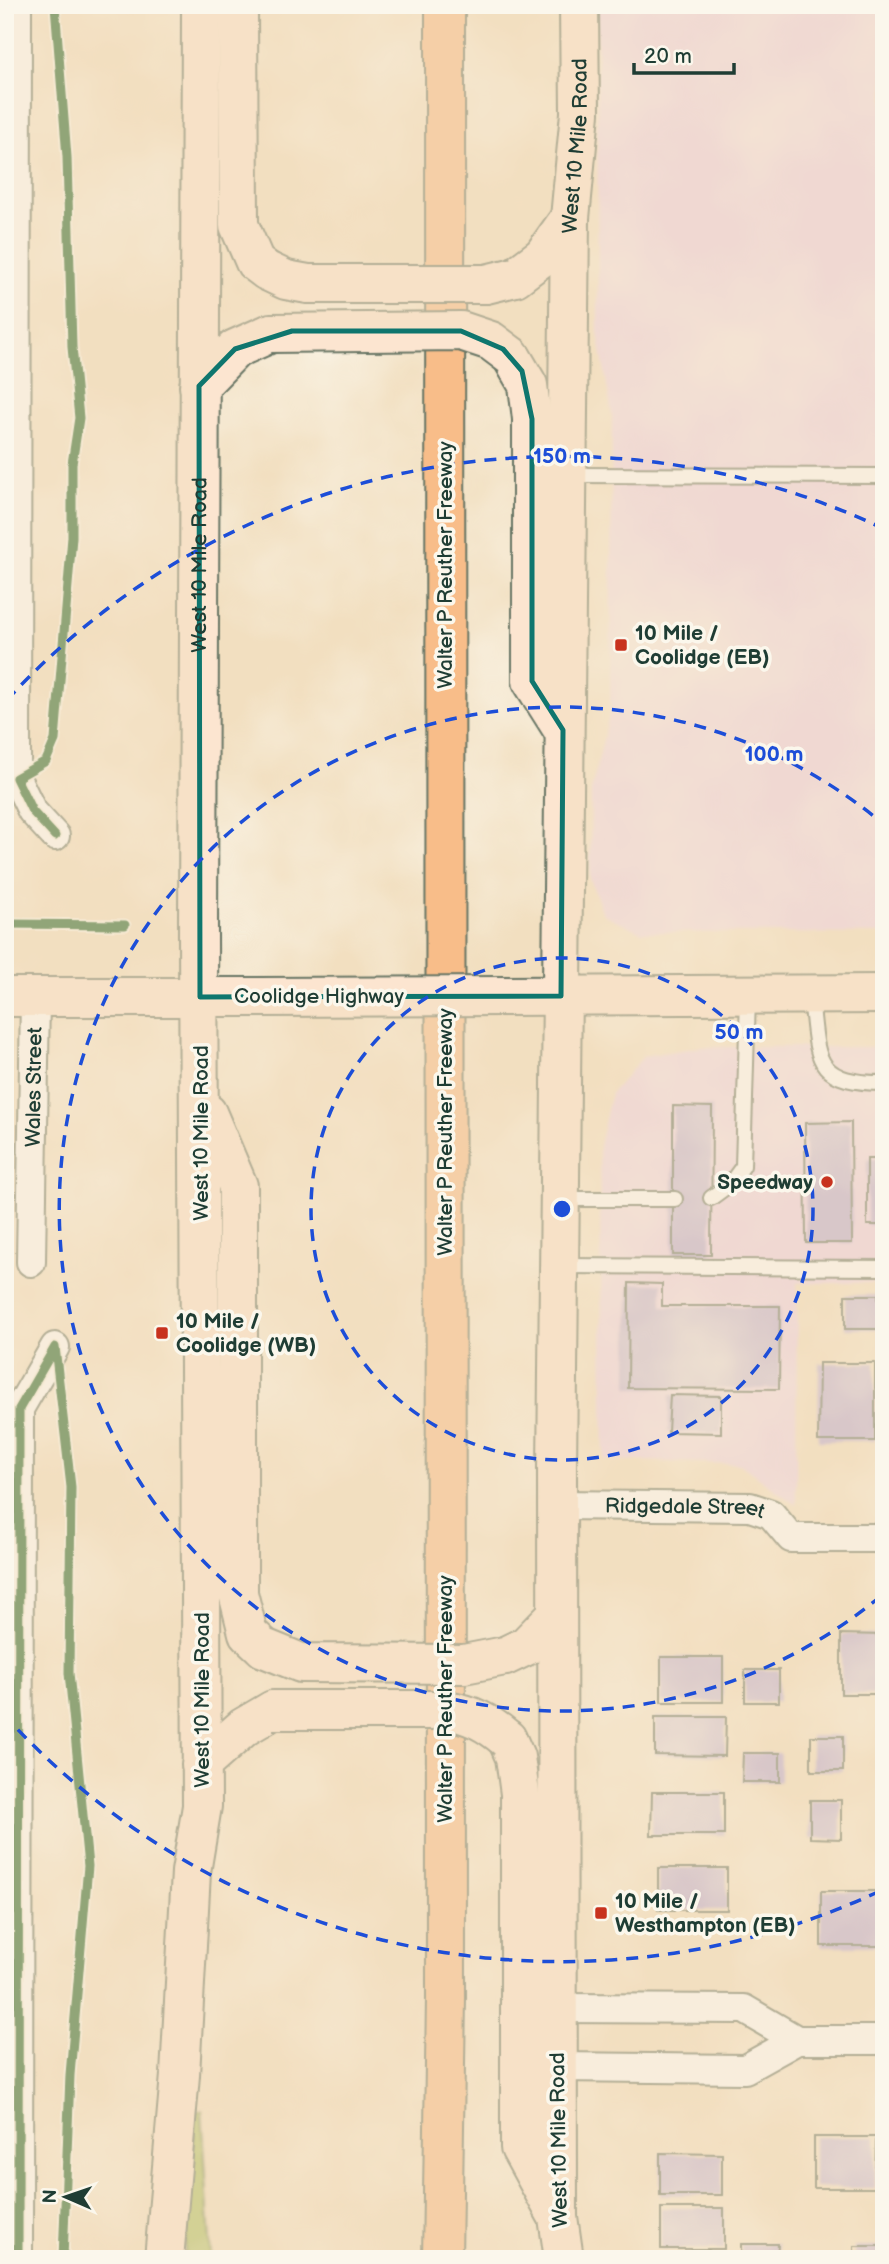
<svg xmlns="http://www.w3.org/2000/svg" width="889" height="2264" viewBox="0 0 889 2264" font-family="'Balsamiq Sans',sans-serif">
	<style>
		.built { fill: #edd1e9 }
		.green { fill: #adc064; stroke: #667e4c; stroke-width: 2 }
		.building { fill: #b9abd6 }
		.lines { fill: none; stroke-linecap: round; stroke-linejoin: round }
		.service-casing { stroke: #697665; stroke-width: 18 }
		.minor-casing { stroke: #697665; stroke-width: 32 }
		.secondary-casing { stroke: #697665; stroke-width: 42 }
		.motorway-casing { stroke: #697665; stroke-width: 42 }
		.service { stroke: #fff; stroke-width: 14 }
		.minor { stroke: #fff; stroke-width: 28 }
		.secondary { stroke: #fce5d0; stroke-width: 38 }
		.motorway { stroke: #f8bd89; stroke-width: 38 }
		.secondary-bridge-casing { stroke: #697665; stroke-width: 42; stroke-linecap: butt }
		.secondary-bridge { stroke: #fce5d0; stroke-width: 38 }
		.cycleway-casing { stroke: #fbf7ec; stroke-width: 13 }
		.cycleway { stroke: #1b5e20; stroke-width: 9 }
		.marked { fill: none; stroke: #0f766e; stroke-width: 5; stroke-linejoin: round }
		.ring { fill: none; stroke: #1d4ed8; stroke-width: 3.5; stroke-dasharray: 12 9 }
		.poi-dot { fill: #c8321e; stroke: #fbf7ec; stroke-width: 2.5 }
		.labels { text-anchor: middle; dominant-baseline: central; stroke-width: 7; stroke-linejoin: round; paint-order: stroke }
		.street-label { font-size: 21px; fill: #1f3d34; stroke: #fbf7ec }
		.poi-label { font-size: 21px; font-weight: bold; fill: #1f3d34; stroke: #fbf7ec; text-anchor: start }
		.centre { fill: #1d4ed8; stroke: #fbf7ec; stroke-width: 3.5 }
		.ring-label { font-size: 21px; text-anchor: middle; font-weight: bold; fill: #1d4ed8; stroke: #fbf7ec; stroke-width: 7; stroke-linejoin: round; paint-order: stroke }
	</style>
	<rect width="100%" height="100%" fill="#fbf7ec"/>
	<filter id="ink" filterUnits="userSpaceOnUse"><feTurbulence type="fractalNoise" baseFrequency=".0143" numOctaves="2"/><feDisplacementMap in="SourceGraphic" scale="14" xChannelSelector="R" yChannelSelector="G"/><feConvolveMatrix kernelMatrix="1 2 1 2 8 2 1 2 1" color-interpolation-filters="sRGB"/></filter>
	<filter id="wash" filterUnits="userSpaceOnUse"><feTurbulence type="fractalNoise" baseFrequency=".00686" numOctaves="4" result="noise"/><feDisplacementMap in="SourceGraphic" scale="28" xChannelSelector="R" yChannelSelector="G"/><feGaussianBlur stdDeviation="1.57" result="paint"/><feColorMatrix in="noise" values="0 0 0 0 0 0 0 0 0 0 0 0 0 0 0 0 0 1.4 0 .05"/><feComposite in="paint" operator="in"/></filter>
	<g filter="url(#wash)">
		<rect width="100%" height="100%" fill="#f2dfc0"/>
		<path class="built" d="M 597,5 L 884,5 L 884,934 L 641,932 L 603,914 L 590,879 L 591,791 L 610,711 L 612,415 L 598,332 Z
			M 700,1047 L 884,1047 L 884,1283 L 797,1283 L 796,1505 L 740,1464 L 604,1460 L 599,1146 L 611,1093 L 644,1056 Z"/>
		<path class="green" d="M 196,2110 L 202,2110 L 211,2259 L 184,2259 Z"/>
		<g id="blocks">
			<path class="building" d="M 673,1106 L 712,1107 L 711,1255 L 673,1255 Z
				M 851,1122 L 852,1243 L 806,1243 L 805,1123 Z
				M 867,1159 L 884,1159 L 884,1225 L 867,1225 Z
				M 629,1283 L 662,1284 L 662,1306 L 780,1306 L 779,1389 L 628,1388 Z
				M 845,1295 L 878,1295 L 878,1329 L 845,1329 Z
				M 819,1363 L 875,1363 L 875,1441 L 818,1441 Z
				M 670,1395 L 721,1396 L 721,1433 L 668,1432 Z
				M 841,1634 L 883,1635 L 883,1694 L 841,1694 Z
				M 661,1657 L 723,1657 L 723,1702 L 661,1702 Z
				M 745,1670 L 779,1670 L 779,1702 L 745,1702 Z
				M 655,1717 L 726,1717 L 725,1756 L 655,1755 Z
				M 811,1736 L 843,1736 L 843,1771 L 811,1771 Z
				M 743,1753 L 780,1753 L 780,1782 L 742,1782 Z
				M 652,1792 L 724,1792 L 724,1835 L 651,1835 Z
				M 810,1800 L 841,1800 L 841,1839 L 810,1838 Z
				M 658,1868 L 727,1868 L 727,1910 L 658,1910 Z
				M 821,1891 L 880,1891 L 880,1946 L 821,1946 Z
				M 814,2137 L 876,2137 L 875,2188 L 814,2188 Z
				M 660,2153 L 722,2154 L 722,2195 L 660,2195 Z
				M 661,2208 L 724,2208 L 724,2249 L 661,2249 Z
				M 741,2244 L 778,2244 L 777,2259 L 741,2259 Z
				M 854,2246 L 882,2246 L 882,2259 L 854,2259 Z"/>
		</g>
	</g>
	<g filter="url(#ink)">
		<use href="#blocks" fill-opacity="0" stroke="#697665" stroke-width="2"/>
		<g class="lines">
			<g class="service-casing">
				<path id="service" d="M 570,475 L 884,476
					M 811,997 C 818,1058 812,1083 884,1083
					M 711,1198 L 730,1184 L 743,1166 L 748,997
					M 560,1199 L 675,1199
					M 560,1266 L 884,1268"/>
			</g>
			<g class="minor-casing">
				<g id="minor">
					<path d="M 17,5 L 16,778 L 32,811 L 55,836"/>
					<path id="s1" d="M 31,1262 L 35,997"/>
					<path id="s2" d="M 557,1505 L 750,1507 L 771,1514 L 791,1538 L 884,1538"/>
					<path d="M 558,2008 L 744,2009 L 797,2040 L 884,2040"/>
					<path d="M 557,2067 L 745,2069 L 797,2040"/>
					<path d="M 18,2259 L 19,1409 L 55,1347"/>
				</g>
			</g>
			<g class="secondary-casing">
				<g id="secondary">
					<path d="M 238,5 L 239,225 L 255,262 L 267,271"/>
					<path d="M 515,277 L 543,256 L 570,218"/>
					<path d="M 511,356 L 528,385 L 532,419 L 532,681 L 563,730"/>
					<path d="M 199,386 L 235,349 L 271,333"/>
					<path d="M 506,996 L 884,994"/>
					<path d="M 5,997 L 258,997"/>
					<path d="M 207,1113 L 238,1186 L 238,1593 L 248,1633 L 264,1648"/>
					<path d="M 505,1656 L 526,1646 L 557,1614"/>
					<path d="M 507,1739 L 515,1757 L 520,1794 L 520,2148 L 555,2212"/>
					<path d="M 201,1765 L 244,1727 L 273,1710"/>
					<path id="s3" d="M 164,2259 L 180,2075 L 191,1872 L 202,1806 L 198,935 L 201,5"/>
					<path id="s4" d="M 564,2259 L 558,2217 L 557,1469 L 570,218 L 580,113 L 579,5"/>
				</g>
			</g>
			<g class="motorway-casing">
				<path id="motorway" d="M 442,2259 L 446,1998 L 445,5"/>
			</g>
			<use href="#service" class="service"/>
			<use href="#minor" class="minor"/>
			<use href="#secondary" class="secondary"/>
			<use href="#motorway" class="motorway"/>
			<g class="secondary-bridge-casing">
				<path id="secondary-bridge" d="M 267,271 L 286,280 L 308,284 L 486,284 L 515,277
					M 271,333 L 461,331 L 491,341 L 511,356
					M 258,997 L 506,996
					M 264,1648 L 301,1663 L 464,1664 L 505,1656
					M 273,1710 L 446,1710 C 472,1714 488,1723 507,1739"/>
			</g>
			<use href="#secondary-bridge" class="secondary-bridge"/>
			<g class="cycleway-casing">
				<path id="cycleway" d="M 55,836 L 32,811 L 16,778 L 46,761 L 55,740 L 72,537 L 72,464 L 79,418 L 72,347 L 67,157 L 55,5
					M 5,924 L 125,925
					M 55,1347 L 71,1487 L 69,1673 L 88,1866 L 70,2075 L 63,2259
					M 18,2259 L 19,1409 L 55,1347"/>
			</g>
			<use href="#cycleway" class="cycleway"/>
		</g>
	</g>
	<path d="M0 0H889V2264H0ZM 292,331 L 461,331 L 503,349 L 522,371 L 532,419 L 532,681 L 563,730 L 561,996 L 200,997 L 199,386 L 235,349 Z" fill="#f2dfc0" fill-opacity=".55" fill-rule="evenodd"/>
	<path class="marked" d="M 292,331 L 461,331 L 503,349 L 522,371 L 532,419 L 532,681 L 563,730 L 561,996 L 200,997 L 199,386 L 235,349 Z"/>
	<g class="ring">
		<circle cx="562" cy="1209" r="251"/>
		<path d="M881 1596A502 502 0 1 1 881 822"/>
		<path d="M880 1891A753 753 0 0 1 7 1718M7 700A753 753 0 0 1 880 527"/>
	</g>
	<g class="poi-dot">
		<rect x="614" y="638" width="14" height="14" rx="3.5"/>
		<circle cx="827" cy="1182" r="7"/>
		<rect x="155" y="1326" width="14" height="14" rx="3.5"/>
		<rect x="594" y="1906" width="14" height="14" rx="3.5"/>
	</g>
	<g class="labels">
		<g class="street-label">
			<text stroke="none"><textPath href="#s4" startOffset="2114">West 10 Mile Road</textPath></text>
			<text transform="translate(445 565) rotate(-90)">Walter P Reuther Freeway</text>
			<text stroke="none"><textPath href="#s3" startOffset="1696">West 10 Mile Road</textPath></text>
			<text x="319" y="996">Coolidge Highway</text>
			<text stroke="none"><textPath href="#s1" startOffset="175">Wales Street</textPath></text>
			<text transform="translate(445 1132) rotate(-90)">Walter P Reuther Freeway</text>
			<text transform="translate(201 1133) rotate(-90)">West 10 Mile Road</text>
			<text stroke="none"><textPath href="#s2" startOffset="128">Ridgedale Street</textPath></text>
			<text transform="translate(445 1699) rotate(-90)">Walter P Reuther Freeway</text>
			<text transform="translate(202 1700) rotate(-90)">West 10 Mile Road</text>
			<text transform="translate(559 2140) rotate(-91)">West 10 Mile Road</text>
		</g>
		<g class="poi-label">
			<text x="635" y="633">10 Mile /<tspan x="635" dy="24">Coolidge (EB)</tspan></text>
			<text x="813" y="1182" text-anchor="end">Speedway</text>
			<text x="176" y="1321">10 Mile /<tspan x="176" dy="24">Coolidge (WB)</tspan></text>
			<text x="615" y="1901">10 Mile /<tspan x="615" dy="24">Westhampton (EB)</tspan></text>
		</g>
	</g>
	<circle cx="562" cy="1209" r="10" class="centre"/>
	<g class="ring-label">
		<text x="562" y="463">150 m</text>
		<text x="774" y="761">100 m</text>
		<text x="739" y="1039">50 m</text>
	</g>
	<rect width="889" height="2264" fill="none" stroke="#fbf7ec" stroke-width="28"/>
	<g transform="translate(66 2197) rotate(272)" stroke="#fbf7ec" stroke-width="5" paint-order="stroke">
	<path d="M0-5L12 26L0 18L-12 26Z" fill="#1f3d34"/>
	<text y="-10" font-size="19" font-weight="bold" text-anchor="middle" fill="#1f3d34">N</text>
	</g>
	<path d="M634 63v10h100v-10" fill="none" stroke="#1f3d34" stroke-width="3.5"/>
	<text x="644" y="63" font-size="21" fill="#1f3d34" stroke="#fbf7ec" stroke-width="5" paint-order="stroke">20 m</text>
</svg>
